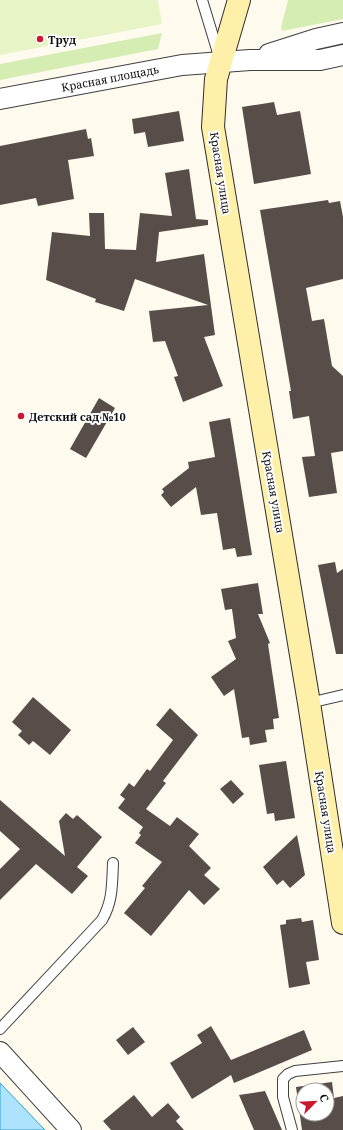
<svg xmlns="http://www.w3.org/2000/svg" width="343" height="1130" viewBox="0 0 343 1130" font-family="'Noto Serif',serif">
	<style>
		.green { fill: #d5edb3 }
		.pitch { fill: #e7f4c6 }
		.water { fill: #ade3fc; stroke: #2da0d9 }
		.building { fill: #574d49; fill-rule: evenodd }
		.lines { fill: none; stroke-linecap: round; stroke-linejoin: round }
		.lane-casing { stroke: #404040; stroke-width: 12 }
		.street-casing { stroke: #404040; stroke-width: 22 }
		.secondary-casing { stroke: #2f2f2f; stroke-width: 24 }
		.lane { stroke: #fff; stroke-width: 10 }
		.street { stroke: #fff; stroke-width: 20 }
		.secondary { stroke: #fff0a9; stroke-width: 22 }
		.poi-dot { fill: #ca192d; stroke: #fff; stroke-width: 1.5 }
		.labels { text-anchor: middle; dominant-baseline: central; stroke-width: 4; stroke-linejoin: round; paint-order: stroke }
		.poi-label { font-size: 11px; font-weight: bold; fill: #0d0d0d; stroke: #fff; text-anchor: start }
		.street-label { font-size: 11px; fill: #0d0d0d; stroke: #fff }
	</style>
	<rect width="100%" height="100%" fill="#fffaee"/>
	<path class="green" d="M 288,0 L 343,0 L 343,19 L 282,31 L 281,27 Z
		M 162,33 L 158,49 L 0,80 L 0,64 Z"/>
	<path class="pitch" d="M 0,0 L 158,0 L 162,24 L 0,55 Z"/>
	<path class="water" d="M 0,1083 L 45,1130 L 0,1130 Z"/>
	<path class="building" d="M 274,102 L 277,115 L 300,111 L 311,174 L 254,184 L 242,107 Z
		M 179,111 L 184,141 L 148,147 L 145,132 L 134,134 L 132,119 Z
		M 86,129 L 88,139 L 91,138 L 94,156 L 68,160 L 74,199 L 38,206 L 36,198 L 0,205 L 0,146 Z
		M 189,169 L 196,219 L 208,220 L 208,225 L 159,232 L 156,262 L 204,254 L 215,335 L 204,337 L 223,386 L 183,402 L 174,377 L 178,376 L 165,341 L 153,342 L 149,311 L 208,305 L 135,279 L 124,311 L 95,302 L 96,299 L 46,280 L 52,232 L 90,236 L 89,213 L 104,213 L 105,249 L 136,250 L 140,213 L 172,216 L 165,173 Z
		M 328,200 L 329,203 L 340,201 L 343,217 L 343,279 L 306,288 L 312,321 L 324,319 L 332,366 L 343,376 L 343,451 L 331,453 L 337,493 L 309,497 L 302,457 L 315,456 L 309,416 L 293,419 L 289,391 L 291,391 L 260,210 Z
		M 99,398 L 115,408 L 86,458 L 70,449 Z
		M 230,418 L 252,555 L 237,557 L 235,548 L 223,550 L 217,513 L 201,515 L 196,487 L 171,507 L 161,495 L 164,492 L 162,489 L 189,468 L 188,462 L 215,457 L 209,422 Z
		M 335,562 L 337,573 L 343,569 L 343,654 L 336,654 L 318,565 Z
		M 258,583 L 263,614 L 258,614 L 270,643 L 268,644 L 279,718 L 273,719 L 274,729 L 265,730 L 267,742 L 250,745 L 249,737 L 242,738 L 234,689 L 224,696 L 211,677 L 236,659 L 228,641 L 236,638 L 232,609 L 225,610 L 221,589 Z
		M 33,697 L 71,730 L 50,755 L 33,741 L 29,745 L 18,735 L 22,731 L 12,722 Z
		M 170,708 L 198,735 L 163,781 L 166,783 L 146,809 L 170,826 L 177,817 L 199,834 L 189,846 L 211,868 L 204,875 L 220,889 L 204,905 L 189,890 L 151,936 L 124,913 L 145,888 L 142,886 L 162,862 L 135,843 L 141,835 L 139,833 L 143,827 L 118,808 L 125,799 L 120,795 L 129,783 L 134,787 L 147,769 L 150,771 L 173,740 L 156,725 Z
		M 286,761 L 295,818 L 275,821 L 274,813 L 267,814 L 259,765 Z
		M 231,780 L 244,794 L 233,804 L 220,789 Z
		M 0,800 L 65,856 L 59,821 L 66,813 L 73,819 L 77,815 L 102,837 L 77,867 L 88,876 L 72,894 L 36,864 L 0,900 L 0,869 L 20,849 L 0,831 Z
		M 297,835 L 305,875 L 290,888 L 283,880 L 277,885 L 263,867 Z
		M 301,918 L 302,922 L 313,920 L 319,960 L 306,962 L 310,984 L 289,988 L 280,925 L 286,924 L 286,920 Z
		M 211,1026 L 231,1060 L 304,1030 L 312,1050 L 234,1083 L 231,1075 L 192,1099 L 170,1063 L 202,1043 L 197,1035 Z
		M 133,1027 L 145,1042 L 128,1055 L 116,1040 Z
		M 332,1082 L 334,1098 L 343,1096 L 343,1130 L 302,1130 L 296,1087 ZM 303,1090 L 327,1090 L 327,1114 L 303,1114 Z
		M 265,1091 L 282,1130 L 254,1130 L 239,1095 Z
		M 134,1095 L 152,1117 L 168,1103 L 180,1117 L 176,1121 L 184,1130 L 111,1130 L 103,1121 Z"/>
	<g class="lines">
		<g class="lane-casing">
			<path id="lane" d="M 202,0 L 219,56
				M 309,703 L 343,695
				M 0,1029 L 102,920 C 113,901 112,884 113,863
				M 292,1130 L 283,1097 L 283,1079 L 288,1074 L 295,1071 L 343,1066"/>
		</g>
		<g class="street-casing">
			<path id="street" d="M 269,54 L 316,39 L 343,33
				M 0,99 L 182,65 L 250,60 L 320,60 L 343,55
				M 0,1052 L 71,1130"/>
		</g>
		<g class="secondary-casing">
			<path id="secondary" d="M 239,0 L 216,79 L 213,127 L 309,703 L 343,923"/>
		</g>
		<use href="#lane" class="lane"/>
		<use href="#street" class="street"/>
		<use href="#secondary" class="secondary"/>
	</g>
	<g class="poi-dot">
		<circle cx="40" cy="39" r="4"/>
		<circle cx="21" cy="416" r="4"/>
	</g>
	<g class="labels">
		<g class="poi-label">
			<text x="48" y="39">Труд</text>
			<text x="29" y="416">Детский сад №10</text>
		</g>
		<g class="street-label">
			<text transform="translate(110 78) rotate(-11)">Красная площадь</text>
			<text transform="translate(221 173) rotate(81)">Красная улица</text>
			<text transform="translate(274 492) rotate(80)">Красная улица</text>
			<text transform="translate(326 812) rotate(81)">Красная улица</text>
		</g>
	</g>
	<g transform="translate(315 1102) rotate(66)"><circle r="19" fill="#ffffff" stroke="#9e9e9e"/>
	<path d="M0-3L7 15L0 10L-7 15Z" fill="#ca192d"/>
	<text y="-6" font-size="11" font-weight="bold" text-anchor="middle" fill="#0d0d0d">С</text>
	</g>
</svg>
